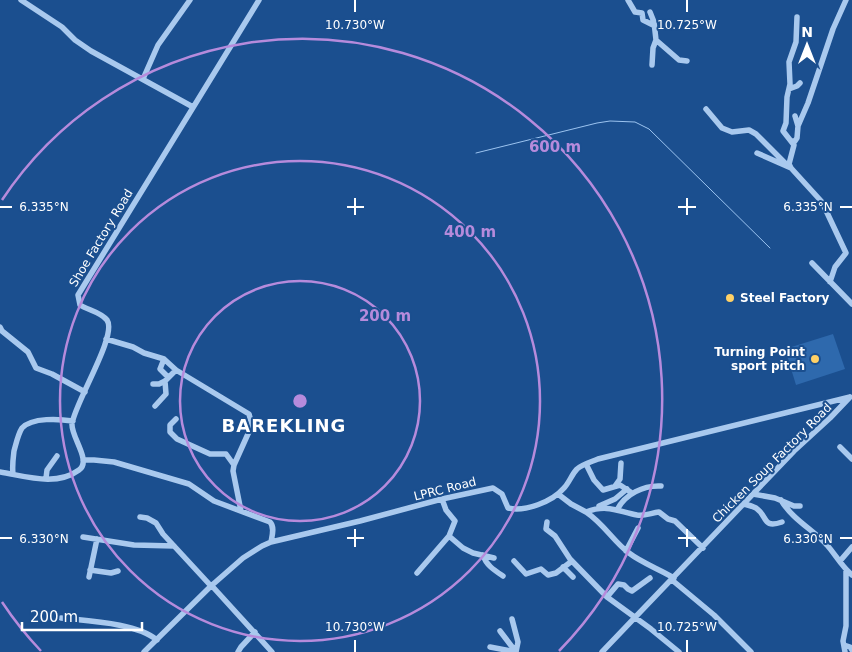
<svg xmlns="http://www.w3.org/2000/svg" width="852" height="652" viewBox="0 0 852 652" font-family="'DejaVu Sans',sans-serif">
	<style>
		.green { fill: #2e69ad }
		.lines { fill: none; stroke-linecap: round; stroke-linejoin: round }
		.stream { stroke: #9cc4f0; stroke-width: 1 }
		.minor { stroke: #a9c9ee; stroke-width: 5.5 }
		.ticks { fill: none; stroke: #fff; stroke-width: 2 }
		.ring { fill: none; stroke: #b68bdc; stroke-width: 2.5 }
		.poi-dot { fill: #ffd166; stroke: #1b4f8f; stroke-width: 2 }
		.labels { text-anchor: middle; dominant-baseline: central; stroke-width: 4; stroke-linejoin: round; paint-order: stroke }
		.street-label { font-size: 12px; fill: #fff; stroke: #1b4f8f }
		.poi-label { font-size: 12px; font-weight: bold; fill: #fff; stroke: #1b4f8f; text-anchor: start }
		.district-label { font-size: 18px; font-weight: bold; letter-spacing: 1px; fill: #fff; stroke: #1b4f8f }
		.ticks-label { font-size: 12px; text-anchor: middle; fill: #fff; stroke: #1b4f8f; stroke-width: 4; stroke-linejoin: round; paint-order: stroke }
		.centre { fill: #b68bdc; stroke: #1b4f8f; stroke-width: 2.5 }
		.ring-label { font-size: 15px; text-anchor: middle; font-weight: bold; fill: #b68bdc; stroke: #1b4f8f; stroke-width: 4; stroke-linejoin: round; paint-order: stroke }
	</style>
	<rect width="100%" height="100%" fill="#1b4f8f"/>
	<path class="green" d="M 833,334 L 845,369 L 796,385 L 785,349 Z"/>
	<g class="lines">
		<path class="stream" d="M 476,153 L 597,123 L 610,121 L 635,122 L 649,129 L 770,248"/>
		<path class="minor" d="M 21,0 L 62,27 L 75,40 L 91,51 L 193,107
			M 628,0 L 635,12 L 642,13 L 643,20 L 653,25
			M 650,12 L 654,22 L 656,40 L 653,48 L 652,65
			M 656,40 L 679,60 L 687,61
			M 143,79 L 158,45 L 190,0
			M 789,89 L 797,86 L 800,83
			M 706,109 L 722,128 L 732,132 L 749,130 L 756,134 L 788,166
			M 795,116 L 798,126
			M 791,141 L 795,141 L 797,138 L 798,126 L 808,103 L 833,29 L 846,0
			M 757,153 L 791,168 L 822,202 L 846,253 L 835,267 L 830,282
			M 791,168 L 789,164 L 794,145 L 783,131 L 786,123 L 787,97 L 790,84 L 789,62 L 796,42 L 797,17
			M 812,263 L 852,304
			M 0,327 L 2,331 L 28,352 L 36,368 L 52,374 L 85,392
			M 106,339 L 133,347 L 144,353 L 164,359 L 176,370 L 249,414 L 252,425 L 234,465 L 233,471 L 241,511
			M 164,359 L 160,369 L 168,377
			M 153,384 L 159,384 L 165,381
			M 155,406 L 166,394 L 165,381 L 176,370
			M 176,419 L 170,425 L 170,432 L 177,439 L 210,454 L 226,454 L 234,465
			M 840,447 L 852,459
			M 83,460 L 94,460 L 114,462 L 189,484 L 214,501 L 270,522 C 275,527 272,536 271,542
			M 586,464 L 594,480 L 603,490 L 620,485 L 632,493
			M 0,472 C 25,476 56,487 79,470 C 92,461 71,437 72,424 C 74,404 118,335 107,320 C 101,312 88,310 80,305 L 78,295 L 259,0
			M 13,474 C 12,466 13,459 14,451 C 16,444 18,434 22,428 C 32,417 60,419 73,421
			M 46,478 L 47,470 L 57,456
			M 615,486 L 620,479 L 621,463
			M 558,494 L 571,504 L 586,512 C 607,504 617,511 637,515 C 645,516 651,513 659,512 L 668,519 L 675,521 L 703,548
			M 753,494 L 775,498 L 794,506 L 800,506
			M 781,500 C 792,519 812,529 827,545 C 835,554 842,567 852,575
			M 744,504 C 748,505 752,506 756,508 C 768,516 762,529 782,522
			M 599,506 L 615,499 L 627,489
			M 617,510 C 625,494 644,485 661,486
			M 586,512 C 604,524 613,541 629,553 C 642,563 659,569 674,578
			M 140,517 L 147,518 L 156,523 L 163,534 L 211,586
			M 547,522 L 546,529 L 555,536 L 570,559 L 607,597 L 651,629 L 679,652
			M 449,536 L 463,548 L 473,553 L 494,558
			M 83,537 L 134,545 L 174,546
			M 626,551 L 638,528
			M 483,555 C 486,565 494,570 503,576
			M 514,561 L 526,574 L 541,569 L 548,575 L 556,573 L 572,561
			M 840,561 L 852,547
			M 563,567 L 573,577
			M 90,570 L 111,573 L 118,571
			M 417,573 L 449,536 L 455,521 L 446,510 L 442,499
			M 89,577 L 97,539
			M 672,580 L 714,615 L 751,652
			M 212,586 L 272,652
			M 607,597 L 618,584 L 624,585 L 628,589 L 632,591 L 650,578
			M 61,618 C 88,621 137,623 157,640
			M 512,619 L 518,642 L 516,652
			M 500,631 L 516,652
			M 844,645 L 850,647 L 852,650
			M 490,647 L 516,652
			M 144,652 L 211,586 L 243,558 L 262,546 L 271,542 L 360,521 L 442,499 L 493,488 L 502,494 L 508,508 C 525,512 552,502 564,488 C 569,483 572,474 577,469 C 583,464 591,462 598,459 L 850,397
			M 238,652 L 241,647 L 255,632
			M 602,652 L 794,451 L 830,418 L 850,397
			M 845,652 L 843,641 L 846,626 L 846,571"/>
	</g>
	<path class="ticks" d="M 355,0 L 355,12M 687,0 L 687,12M 355,198 L 355,215M 687,198 L 687,215M 0,207 L 12,207M 347,207 L 364,207M 678,207 L 696,207M 840,207 L 852,207M 355,529 L 355,547M 687,529 L 687,547M 0,538 L 12,538M 347,538 L 364,538M 678,538 L 696,538M 840,538 L 852,538M 355,640 L 355,652M 687,640 L 687,652"/>
	<g class="ring">
		<circle cx="300" cy="401" r="120"/>
		<circle cx="300" cy="401" r="240"/>
		<path d="M41 651A360 360 0 0 1 2 602M2 200A360 360 0 1 1 559 651"/>
	</g>
	<g class="poi-dot">
		<circle cx="730" cy="298" r="5"/>
		<circle cx="815" cy="359" r="5"/>
	</g>
	<g class="labels">
		<g class="street-label">
			<text transform="translate(101 238) rotate(-59)">Shoe Factory Road</text>
			<text transform="translate(772 463) rotate(-45)">Chicken Soup Factory Road</text>
			<text transform="translate(445 489) rotate(-14)">LPRC Road</text>
		</g>
		<g class="poi-label">
			<text x="740" y="298">Steel Factory</text>
			<text x="805" y="352" text-anchor="end">Turning Point<tspan x="805" dy="14">sport pitch</tspan></text>
		</g>
		<g class="district-label">
			<text x="284" y="425">BAREKLING</text>
		</g>
	</g>
	<g class="ticks-label">
		<text x="355" y="29">10.730°W</text>
		<text x="687" y="29">10.725°W</text>
		<text x="44" y="211">6.335°N</text>
		<text x="808" y="211">6.335°N</text>
		<text x="44" y="543">6.330°N</text>
		<text x="808" y="543">6.330°N</text>
		<text x="355" y="631">10.730°W</text>
		<text x="687" y="631">10.725°W</text>
	</g>
	<circle cx="300" cy="401" r="8" class="centre"/>
	<g class="ring-label">
		<text x="555" y="152">600 m</text>
		<text x="470" y="237">400 m</text>
		<text x="385" y="321">200 m</text>
	</g>
	<g transform="translate(807 45)" stroke="#1b4f8f" stroke-width="4" paint-order="stroke">
	<path d="M0-4L9 19L0 12L-9 19Z" fill="#ffffff"/>
	<text y="-8" font-size="14" font-weight="bold" text-anchor="middle" fill="#ffffff">N</text>
	</g>
	<path d="M22 622v8h120v-8" fill="none" stroke="#ffffff" stroke-width="2.5"/>
	<text x="30" y="622" font-size="15" fill="#ffffff" stroke="#1b4f8f" stroke-width="4" paint-order="stroke">200 m</text>
</svg>
